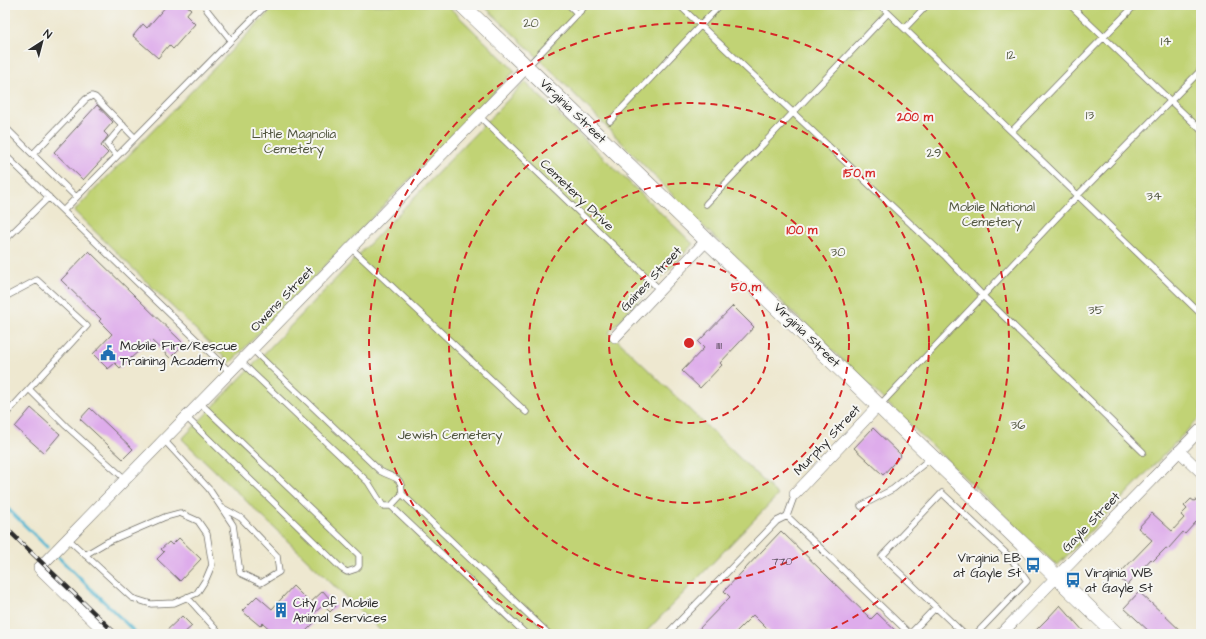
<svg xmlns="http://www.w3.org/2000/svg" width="1206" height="639" viewBox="0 0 1206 639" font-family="'Architects Daughter',sans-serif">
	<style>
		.green { fill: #c1d375; stroke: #767f50 }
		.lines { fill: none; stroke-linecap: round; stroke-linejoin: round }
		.stream { stroke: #55b8d3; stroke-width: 3 }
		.building { fill: #deaceb }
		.lane-casing { stroke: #6f6d65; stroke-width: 7 }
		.street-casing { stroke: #6f6d65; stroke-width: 12 }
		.secondary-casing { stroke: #6f6d65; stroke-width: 16 }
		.lane { stroke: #fff; stroke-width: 5.5 }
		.street { stroke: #fff; stroke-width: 11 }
		.secondary { stroke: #fff; stroke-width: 15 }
		.rail-casing { stroke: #2b2b2b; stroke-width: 4.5 }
		.rail { stroke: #f6f6f2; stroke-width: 3; stroke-dasharray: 9; stroke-linecap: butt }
		.ring { fill: none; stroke: #d62828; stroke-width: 2; stroke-dasharray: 7 5 }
		.labels { text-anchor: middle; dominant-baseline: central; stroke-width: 4; stroke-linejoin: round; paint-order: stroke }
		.number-label { font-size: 11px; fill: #584b5b }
		.park-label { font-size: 13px; fill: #50553e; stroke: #f6f6f2 }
		.street-label { font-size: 13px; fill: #2b2b2b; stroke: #f6f6f2 }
		.poi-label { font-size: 13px; fill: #2b2b2b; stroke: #f6f6f2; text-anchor: start }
		.centre { fill: #d62828; stroke: #f6f6f2; stroke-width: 2 }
		.ring-label { font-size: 12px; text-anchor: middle; font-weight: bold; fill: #d62828; stroke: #f6f6f2; stroke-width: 4; stroke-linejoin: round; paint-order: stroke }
	</style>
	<rect width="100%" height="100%" fill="#f6f6f2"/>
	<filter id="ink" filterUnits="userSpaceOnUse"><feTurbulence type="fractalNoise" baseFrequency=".025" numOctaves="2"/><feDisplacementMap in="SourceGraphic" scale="8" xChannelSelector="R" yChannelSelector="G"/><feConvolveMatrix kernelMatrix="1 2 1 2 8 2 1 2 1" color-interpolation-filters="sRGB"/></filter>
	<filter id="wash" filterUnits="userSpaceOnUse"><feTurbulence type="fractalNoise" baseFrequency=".012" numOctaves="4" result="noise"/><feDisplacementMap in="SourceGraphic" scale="16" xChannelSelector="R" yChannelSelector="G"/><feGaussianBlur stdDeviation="0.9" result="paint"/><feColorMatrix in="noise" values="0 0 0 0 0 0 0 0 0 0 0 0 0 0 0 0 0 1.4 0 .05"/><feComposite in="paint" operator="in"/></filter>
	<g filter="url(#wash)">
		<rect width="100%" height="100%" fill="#eee8d0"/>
		<path class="green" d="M 276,5 L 447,5 L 515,71 L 230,363 L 74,211 Z
			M 483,5 L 1201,5 L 1201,416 L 1057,566 L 705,228 L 553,72 Z
			M 525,82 L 693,244 L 609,332 L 778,495 L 644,634 L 384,634 L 182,439 Z"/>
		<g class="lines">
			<path class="stream" d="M 5,506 L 47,547
				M 58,557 L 137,634"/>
		</g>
		<g id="blocks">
			<path class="building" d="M 167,5 L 186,5 L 191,9 L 186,15 L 195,24 L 173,49 L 169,45 L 158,58 L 133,36 L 143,24 L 147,28 Z
				M 97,105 L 113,122 L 104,132 L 108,136 L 101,146 L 108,153 L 83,180 L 54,152 Z
				M 89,251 L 184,344 L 170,358 L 151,340 L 120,368 L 115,363 L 108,369 L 93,354 L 112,334 L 99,321 L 101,319 L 61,280 Z
				M 733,306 L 754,327 L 720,363 L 722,365 L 700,388 L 682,371 L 704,348 L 698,342 Z
				M 31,408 L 60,434 L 44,453 L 15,427 Z
				M 90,408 L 133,449 L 123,459 L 80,419 Z
				M 873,428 L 901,455 L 883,475 L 854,448 Z
				M 1191,499 L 1194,501 L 1196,500 L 1201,504 L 1201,527 L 1196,522 L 1185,534 L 1183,532 L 1168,549 L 1166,548 L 1153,561 L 1151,559 L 1127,585 L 1117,576 L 1152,540 L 1138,528 L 1152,513 L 1172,531 L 1184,518 L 1181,515 L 1187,509 L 1184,506 Z
				M 781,531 L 871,619 L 877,613 L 899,634 L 772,634 L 753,615 L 734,634 L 694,634 L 730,597 L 724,591 Z
				M 179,538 L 201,559 L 180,581 L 157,559 L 164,552 L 161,549 L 169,542 L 172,545 Z
				M 293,586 L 310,603 L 323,591 L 336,606 L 330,612 L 323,605 L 309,618 L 314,623 L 303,634 L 275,634 L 263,623 L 260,626 L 242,611 L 257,596 L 272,609 Z
				M 1139,592 L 1161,612 L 1184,634 L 1152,634 L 1136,619 L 1124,608 Z
				M 1060,605 L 1086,634 L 1032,634 L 1047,619 Z
				M 182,616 L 192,626 L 183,634 L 163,634 Z"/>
		</g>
	</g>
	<g filter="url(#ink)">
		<use href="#blocks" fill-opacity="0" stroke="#6f6d65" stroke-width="1"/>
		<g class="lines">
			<g class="lane-casing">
				<path id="lane" d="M 206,5 L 207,10 L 231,40
					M 569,5 L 578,14
					M 679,5 L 946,257 L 983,296 L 1143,452
					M 880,5 L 1201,314
					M 1070,5 L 1201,130
					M 905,28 L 927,5
					M 527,67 L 586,5
					M 479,116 L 660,290
					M 610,121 L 720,5
					M 5,127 L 76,197
					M 1012,131 L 1135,5
					M 33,154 L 86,99 L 92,96 L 95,97 L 135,138
					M 5,155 L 230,372
					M 117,156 L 107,144 L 123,125
					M 706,204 L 888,13
					M 63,211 L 266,5
					M 5,240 L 49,197
					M 351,248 L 526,412
					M 5,297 L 37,280 L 87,326 L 5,415
					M 240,361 L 368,482 L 383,506 L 391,506 L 402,494 C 402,475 394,479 380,471 L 252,349
					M 29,389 L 66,426 L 125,479
					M 880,405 L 1078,195 L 1201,70
					M 186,417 L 342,569 L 347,572 L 356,569 L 359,566 L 359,555 L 200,403
					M 164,440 L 209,489 L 233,525 L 240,573 L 261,583 L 279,572 L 277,556 L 241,518 L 223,508
					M 402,494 L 549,634
					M 391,506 L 526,634
					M 861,506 L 893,489 L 931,458
					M 787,516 L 910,634
					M 67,538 L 132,598 L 151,604 L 174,603 L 197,593 L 206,579 L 212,565 L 207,534 L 198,521 L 180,513 L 165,517 L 107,542 L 85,555
					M 187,597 L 220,634
					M 667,634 L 777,521 L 787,516 L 795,494
					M 910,634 L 936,607
					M 964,634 L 882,556 L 942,493 L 1009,556 L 1027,581 L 976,634"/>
			</g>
			<g class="street-casing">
				<path id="street" d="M 615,337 L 707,240
					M 1179,451 L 1201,472
					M 795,494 L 879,405
					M 107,634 L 39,568 L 527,67
					M 1001,634 L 1201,429"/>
			</g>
			<g class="secondary-casing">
				<path id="secondary" d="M 462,5 L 1116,634"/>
			</g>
			<use href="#lane" class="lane"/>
			<use href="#street" class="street"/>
			<use href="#secondary" class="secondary"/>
			<g class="rail-casing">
				<path id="rail" d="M 5,527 L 116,634"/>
			</g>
			<use href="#rail" class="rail"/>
		</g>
	</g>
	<g class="ring">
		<circle cx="689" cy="343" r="80"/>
		<circle cx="689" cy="343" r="160"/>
		<circle cx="689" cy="343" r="240"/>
		<path d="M554 633A320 320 0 1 1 824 633"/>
	</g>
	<defs>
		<g id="civic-bare" transform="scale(1.2)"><path d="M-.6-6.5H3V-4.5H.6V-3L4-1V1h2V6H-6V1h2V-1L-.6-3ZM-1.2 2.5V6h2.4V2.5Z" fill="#1f6fb2" stroke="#f6f6f2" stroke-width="2.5" paint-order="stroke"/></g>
		<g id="bus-bare" transform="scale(1.2)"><path d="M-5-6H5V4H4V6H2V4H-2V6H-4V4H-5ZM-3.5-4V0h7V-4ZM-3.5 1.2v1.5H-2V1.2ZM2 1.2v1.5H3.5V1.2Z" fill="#1f6fb2" stroke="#f6f6f2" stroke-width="2.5" paint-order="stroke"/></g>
		<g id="building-bare" transform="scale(1.2)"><path d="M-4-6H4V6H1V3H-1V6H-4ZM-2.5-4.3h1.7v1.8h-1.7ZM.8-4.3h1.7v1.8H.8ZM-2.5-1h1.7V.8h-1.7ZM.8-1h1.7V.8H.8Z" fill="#1f6fb2" stroke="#f6f6f2" stroke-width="2.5" paint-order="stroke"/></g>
	</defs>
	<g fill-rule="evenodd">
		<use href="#civic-bare" x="108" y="353"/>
		<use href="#bus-bare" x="1033" y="565"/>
		<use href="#bus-bare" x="1073" y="580"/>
		<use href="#building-bare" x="281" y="610"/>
	</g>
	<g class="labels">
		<g class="number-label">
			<text x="719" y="345">1111</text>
			<text x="782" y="561">770</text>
		</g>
		<g class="park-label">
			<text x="531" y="23">20</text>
			<text x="1166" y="41">14</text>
			<text x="1011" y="55">12</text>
			<text x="1090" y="115">13</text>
			<text x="294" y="134">Little Magnolia<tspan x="294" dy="15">Cemetery</tspan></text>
			<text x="934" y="153">29</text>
			<text x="1154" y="196">34</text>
			<text x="992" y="207">Mobile National<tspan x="992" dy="15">Cemetery</tspan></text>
			<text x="838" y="252">30</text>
			<text x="1096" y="310">35</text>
			<text x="1018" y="425">36</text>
			<text x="450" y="435">Jewish Cemetery</text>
		</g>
		<g class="street-label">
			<text transform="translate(573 111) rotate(44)">Virginia Street</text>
			<text transform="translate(577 195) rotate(44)">Cemetery Drive</text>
			<text transform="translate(651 279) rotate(-47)">Gaines Street</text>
			<text transform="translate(282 299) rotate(-46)">Owens Street</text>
			<text transform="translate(807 335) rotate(44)">Virginia Street</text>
			<text transform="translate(827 440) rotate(-47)">Murphy Street</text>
			<text transform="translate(1091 522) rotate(-46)">Gayle Street</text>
		</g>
		<g class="poi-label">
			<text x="120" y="346">Mobile Fire/Rescue<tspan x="120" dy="15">Training Academy</tspan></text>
			<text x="1021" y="558" text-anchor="end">Virginia EB<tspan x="1021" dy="15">at Gayle St</tspan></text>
			<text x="1085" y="573">Virginia WB<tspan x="1085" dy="15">at Gayle St</tspan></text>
			<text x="293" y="603">City of Mobile<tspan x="293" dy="15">Animal Services</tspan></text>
		</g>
	</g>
	<circle cx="689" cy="343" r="6" class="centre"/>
	<g class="ring-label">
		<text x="915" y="121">200 m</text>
		<text x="859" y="177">150 m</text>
		<text x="802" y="234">100 m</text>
		<text x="746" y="291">50 m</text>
	</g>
	<rect width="1206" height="639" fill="none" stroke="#f6f6f2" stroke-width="20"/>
	<g transform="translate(42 42) rotate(36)" stroke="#f6f6f2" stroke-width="3" paint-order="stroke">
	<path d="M0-3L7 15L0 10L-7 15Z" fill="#2b2b2b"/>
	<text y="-6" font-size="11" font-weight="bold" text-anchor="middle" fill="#2b2b2b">N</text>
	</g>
</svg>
